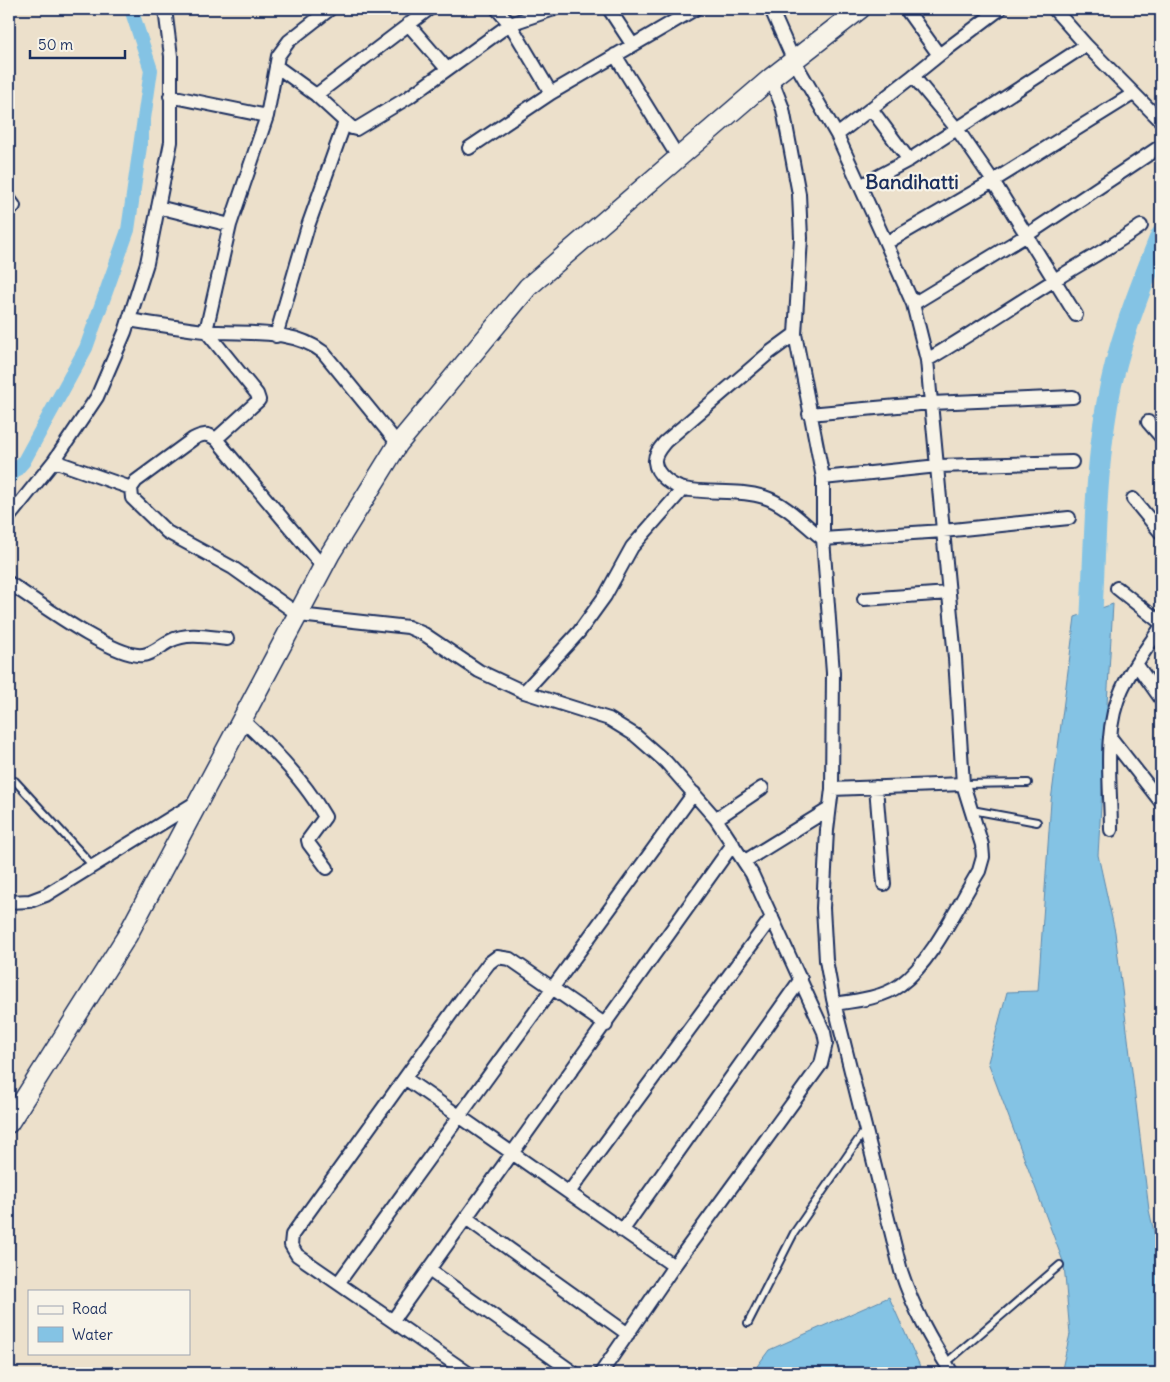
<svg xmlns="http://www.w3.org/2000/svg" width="1170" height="1382" viewBox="0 0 1170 1382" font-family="Delius,sans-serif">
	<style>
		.water { fill: #84c3e4; stroke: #5a88ae }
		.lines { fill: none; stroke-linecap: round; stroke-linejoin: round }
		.canal { stroke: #84c3e4; stroke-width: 14 }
		.river { stroke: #84c3e4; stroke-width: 22 }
		.lane-casing { stroke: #1b2f5e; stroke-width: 10 }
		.street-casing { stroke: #1b2f5e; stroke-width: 16 }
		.secondary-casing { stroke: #1b2f5e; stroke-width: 22 }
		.lane { stroke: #f7f3e8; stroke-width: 6 }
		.street { stroke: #f7f3e8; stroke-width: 12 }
		.secondary { stroke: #f7f3e8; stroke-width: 19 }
		.labels { text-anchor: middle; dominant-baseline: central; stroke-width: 4.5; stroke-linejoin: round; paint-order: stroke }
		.district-label { font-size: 20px; font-weight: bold; fill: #1b2f5e; stroke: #f7f3e8 }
	</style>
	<rect width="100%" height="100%" fill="#ece0cb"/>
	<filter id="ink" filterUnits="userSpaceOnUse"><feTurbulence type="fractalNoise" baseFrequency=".02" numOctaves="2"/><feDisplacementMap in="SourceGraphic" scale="10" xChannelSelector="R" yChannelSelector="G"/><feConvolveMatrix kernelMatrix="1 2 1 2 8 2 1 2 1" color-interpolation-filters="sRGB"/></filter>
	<g filter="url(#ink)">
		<path class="water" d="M 1113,604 L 1098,855 L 1115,932 L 1149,1210 L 1161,1263 L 1161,1373 L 1061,1373 L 1070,1334 L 1064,1264 L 988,1062 L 1007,992 L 1038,991 L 1051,801 L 1075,617 Z
			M 889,1297 L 923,1373 L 752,1373 L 769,1350 Z"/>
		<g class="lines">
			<path class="canal" d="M 9,478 L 24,461 L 86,348 L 128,230 L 151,70 L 131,9"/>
			<path class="river" d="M 1090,640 C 1095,563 1094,482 1107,405 C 1117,346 1139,291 1161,236"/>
			<g class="lane-casing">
				<path id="lane" d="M 15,781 L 93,866
					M 963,784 L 1028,783
					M 972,810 L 1037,822
					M 748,1323 L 794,1233 L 865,1130
					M 946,1363 L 1060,1265"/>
			</g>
			<g class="street-casing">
				<path id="street" d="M 497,9 L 510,24 L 551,93
					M 609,9 L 632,44
					M 771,9 L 793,59 L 837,135 L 886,243 L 913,304 L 927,360 L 955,658 L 963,784 L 982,845 L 983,857 L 979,871 C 958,905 932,962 900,985 C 883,998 855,1001 834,1004
					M 906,9 L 939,55 L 913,76 L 957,129 L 993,181 L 1076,315
					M 1054,9 L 1086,45 L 1161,121
					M 408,24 L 447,69
					M 615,55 L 678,157
					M 939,55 L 1000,9
					M 276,66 L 316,95 L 352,128 L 356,129 L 409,97 L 510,24 L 554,9
					M 771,78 L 783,109 L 799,194 L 801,238 L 795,334 L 823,478 L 823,539 L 833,673 L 832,789 L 827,830 L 823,908 L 826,960 L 833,999 L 901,1271 C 914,1310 930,1339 952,1373
					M 316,95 L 429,9
					M 170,96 L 267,116
					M 872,110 L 909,160
					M 837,135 L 913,76
					M 469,148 L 551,93 L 695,9
					M 860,186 L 909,160 L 1086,45
					M 9,199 L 14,206
					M 158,207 L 230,225
					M 886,243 L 993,181 L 1133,94
					M 913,304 L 1027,235 L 1161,146
					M 129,320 C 154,324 179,328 205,331 C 243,335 291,327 323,352 L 398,444
					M 795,334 L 769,353 L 665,442 C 661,447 654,454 655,462 C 656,475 672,486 684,489 C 711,494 738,489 764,497 C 786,504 805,525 823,539 L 943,531 L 1069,518
					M 276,336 L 308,226 L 345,122
					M 927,360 C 970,335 1011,307 1053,281 C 1083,262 1113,246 1141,226
					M 809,414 L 931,403 L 1073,397
					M 1148,422 L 1161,437
					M 216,439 L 259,400 L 257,394 L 206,331 L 230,225 L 267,116 L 278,56 L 289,41 L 330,9
					M 54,461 L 131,488
					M 823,478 L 938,466 L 1072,462
					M 1133,499 L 1161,533
					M 9,517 L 54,461 L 97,397 L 125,332 L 147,263 L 171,142 L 171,56 L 165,9
					M 323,567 L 216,439 C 207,433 202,434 193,439 L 136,481 L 131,488 L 132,498 L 167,532 L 233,568 L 299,615 L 408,627 L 424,634 L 479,671 L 524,692 L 609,719 L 635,735 L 666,762 L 716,819 L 752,874 L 824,1032 L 826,1043 L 821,1064 L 674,1266 L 601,1373
					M 9,583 C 35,600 115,659 143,655 C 153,654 162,645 170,641 C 188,632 208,637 227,639
					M 1117,588 L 1161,623
					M 864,599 L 949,593
					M 1137,665 L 1161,699
					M 524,692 L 579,632 L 605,596 L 632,547 L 683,489
					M 242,720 C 273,748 304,780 325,817 L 308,840 L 309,844 L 327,868
					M 1110,737 L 1161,802
					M 876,787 L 884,884
					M 832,789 L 963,784
					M 716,819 L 762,788
					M 1111,830 C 1111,785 1102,731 1122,689 C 1132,667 1148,647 1161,627
					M 745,861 L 829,809
					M 9,902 L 30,901 L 46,895 L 198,801
					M 406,1079 L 674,1266
					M 570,1191 L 772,917
					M 466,1218 L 628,1334
					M 622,1231 L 801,979
					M 429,1270 L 574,1373
					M 339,1282 L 694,793
					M 393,1320 L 733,844
					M 468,1373 L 297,1255 L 291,1245 L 292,1235 L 463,997 L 489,963 L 497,957 L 510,959 L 606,1025"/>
			</g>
			<g class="secondary-casing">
				<path id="secondary" d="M 9,1123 L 127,936 L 330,554 L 398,444 L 528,287 L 771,78 L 860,9"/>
			</g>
			<use href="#lane" class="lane"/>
			<use href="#street" class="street"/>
			<use href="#secondary" class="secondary"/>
		</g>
	</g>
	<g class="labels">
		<g class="district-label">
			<text x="912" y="181">Bandihatti</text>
		</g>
	</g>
	<rect width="1170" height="1382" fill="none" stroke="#f7f3e8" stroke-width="30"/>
	<rect x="15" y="15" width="1140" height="1352" fill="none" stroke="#1b2f5e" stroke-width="2" filter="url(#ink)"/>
	<rect x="28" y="1290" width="162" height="65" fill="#f7f3e8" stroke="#9fa5b1"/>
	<rect x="38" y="1306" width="25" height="8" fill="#f7f3e8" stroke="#9fa5b1"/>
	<text x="72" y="1314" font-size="15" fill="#1b2f5e">Road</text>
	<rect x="38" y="1327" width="25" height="15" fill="#84c3e4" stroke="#9fa5b1"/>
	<text x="72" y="1340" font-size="15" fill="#1b2f5e">Water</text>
	<path d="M30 50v8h95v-8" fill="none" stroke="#1b2f5e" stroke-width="2.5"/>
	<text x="38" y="50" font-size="15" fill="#1b2f5e" stroke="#f7f3e8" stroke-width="4" paint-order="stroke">50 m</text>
</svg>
